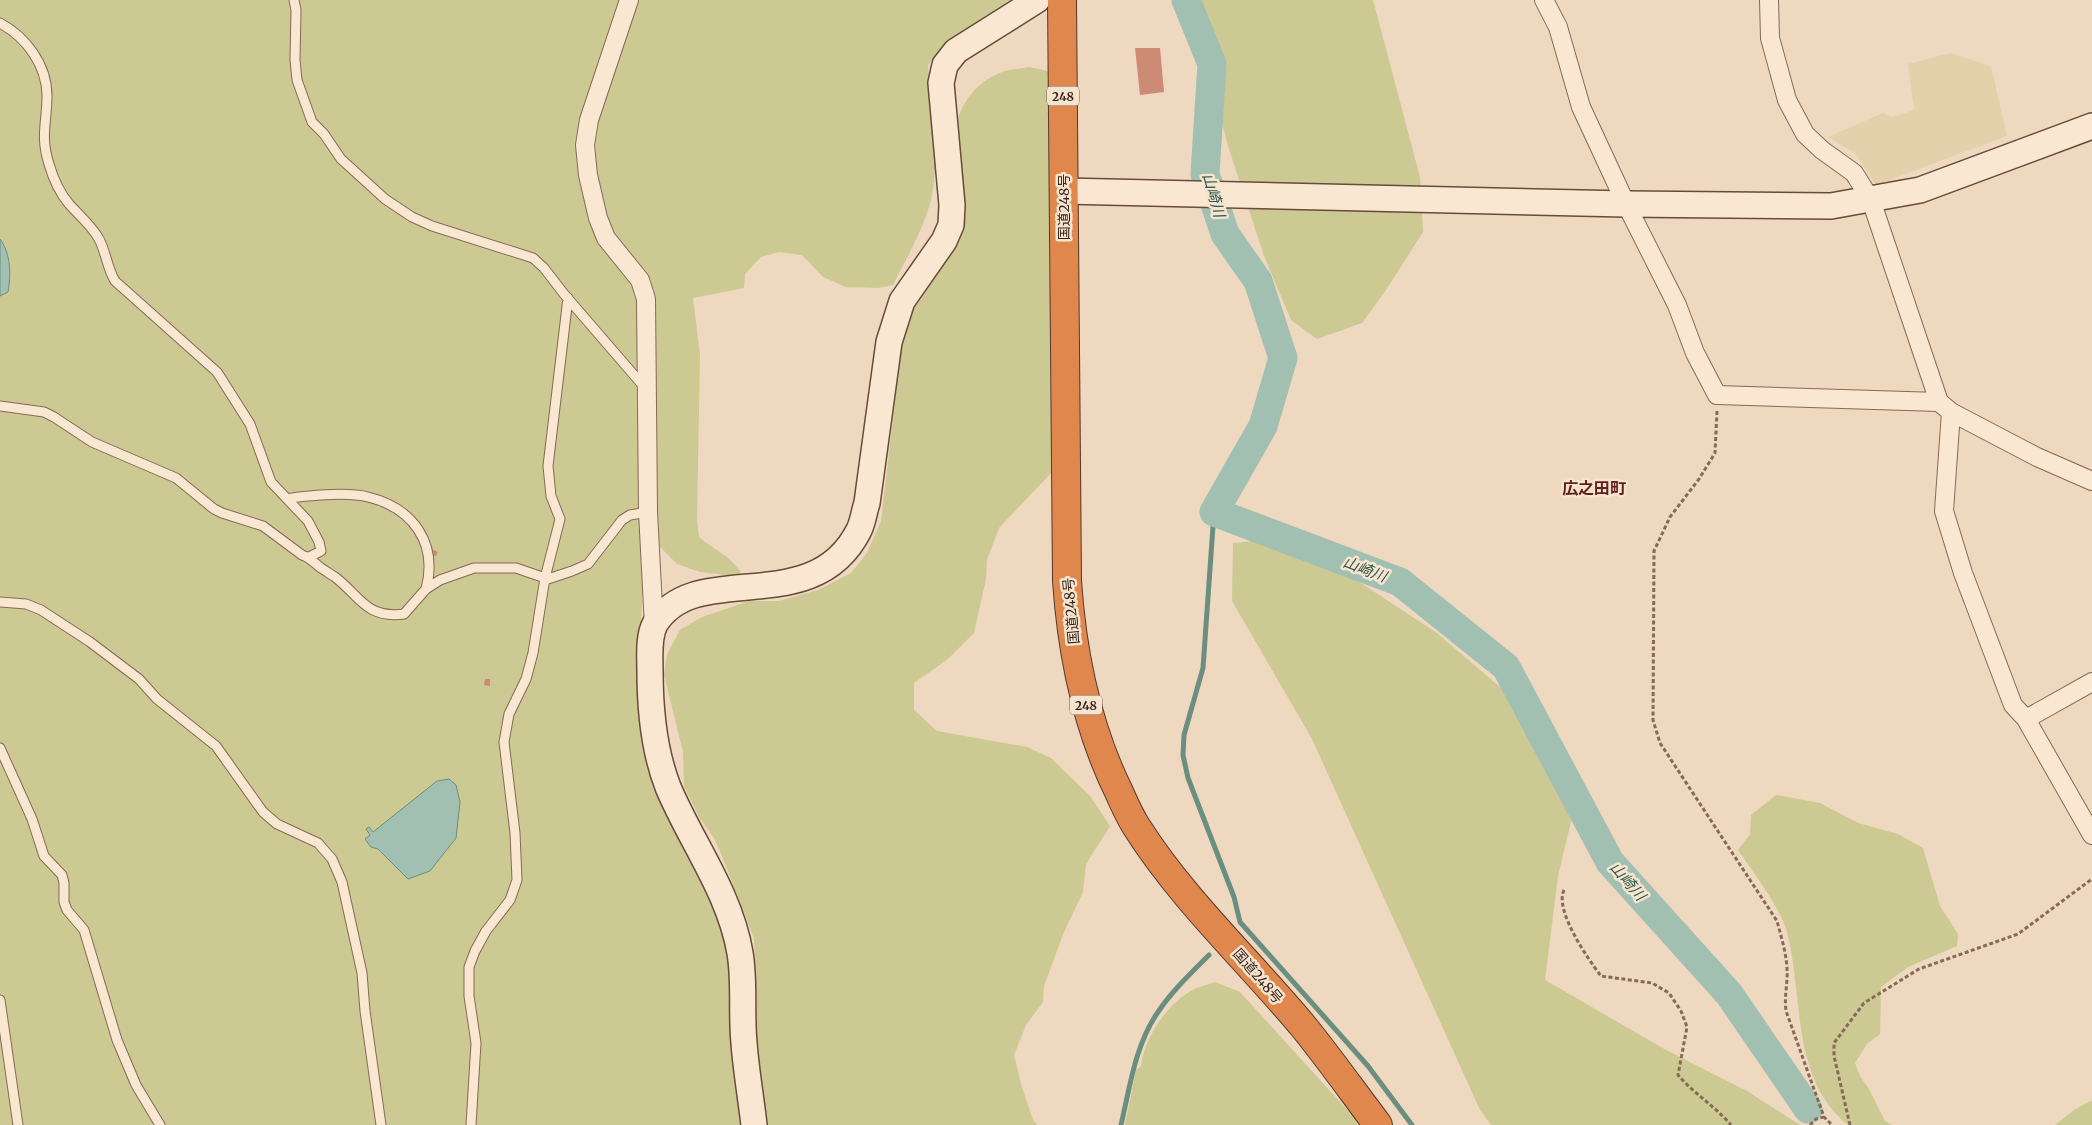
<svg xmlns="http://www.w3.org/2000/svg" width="2092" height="1125" viewBox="0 0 2092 1125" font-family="Merriweather,'Noto Sans JP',serif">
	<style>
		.farmland { fill: #e4d1ac }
		.green { fill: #ccc993 }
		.water { fill: #a2c0b2; stroke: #6a8e7f }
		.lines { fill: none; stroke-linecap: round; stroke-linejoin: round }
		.stream { stroke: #6a8e7f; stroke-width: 5 }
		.river { stroke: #a2c0b2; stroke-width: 29 }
		.building { fill: #cd8a74 }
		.lane-casing { stroke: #876957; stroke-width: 11 }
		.street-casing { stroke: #876957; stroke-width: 20 }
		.secondary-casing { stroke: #694a3b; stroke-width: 28 }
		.highway-casing { stroke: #54382c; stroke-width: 30 }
		.path { stroke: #876957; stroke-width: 3; stroke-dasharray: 4 2.5; stroke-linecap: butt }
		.lane { stroke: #f9e7d2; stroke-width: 9 }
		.street { stroke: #f9e7d2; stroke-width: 18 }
		.secondary { stroke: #f9e7d2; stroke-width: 25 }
		.highway { stroke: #e0874d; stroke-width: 28 }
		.labels { text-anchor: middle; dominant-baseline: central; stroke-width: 5; stroke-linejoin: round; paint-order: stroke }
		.shield { fill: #f6e4cf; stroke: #705e52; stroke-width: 1 }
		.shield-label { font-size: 12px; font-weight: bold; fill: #36241c }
		.street-label { font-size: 14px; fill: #36241c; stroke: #f6e4cf }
		.water-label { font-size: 15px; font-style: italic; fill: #2b564c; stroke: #f6e4cf }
		.quarter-label { font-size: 16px; font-weight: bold; fill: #631e1b; stroke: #f6e4cf }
	</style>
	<rect width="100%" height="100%" fill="#eed8bf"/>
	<path class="farmland" d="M 1950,53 L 1991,66 L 2007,136 L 1876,185 L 1855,153 L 1828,137 L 1883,113 L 1892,117 L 1914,110 L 1908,64 Z"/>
	<path class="green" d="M 0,0 L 624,0 L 583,175 L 641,296 L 646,536 L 641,620 L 641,681 L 718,915 L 729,951 L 744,1125 L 0,1125 Z
		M 633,0 L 1010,0 L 948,40 L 928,65 C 931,103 940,164 931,200 C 923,230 907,257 893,285 L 879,288 L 846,287 L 823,277 L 802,255 L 779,252 L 761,257 L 745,274 L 744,288 L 693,298 L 700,355 L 697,519 L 699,537 C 713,549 730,556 741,572 L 735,576 L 700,572 L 677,564 L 660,547 L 655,507 L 651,299 L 609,234 L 593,177 L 592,125 Z
		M 1190,0 L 1373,0 L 1420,177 L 1423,232 L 1386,290 L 1362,323 L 1317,339 L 1291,320 L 1264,256 L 1228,146 Z
		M 1029,67 L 1048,71 L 1053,471 L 999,528 L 987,560 L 986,579 L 974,633 L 948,659 L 914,683 L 914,710 L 937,731 L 1027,747 L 1051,758 L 1090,796 L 1110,826 L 1086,864 L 1083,892 L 1064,932 L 1044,986 L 1043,1002 L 1026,1025 L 1014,1055 L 1021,1084 L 1033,1120 L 1038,1125 L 765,1125 L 755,1050 L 757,1000 L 754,939 L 722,856 L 714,838 L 699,817 L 684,786 L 683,752 L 664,675 L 667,654 L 680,630 L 702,617 L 749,601 L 779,601 L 818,590 L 851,573 L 867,553 L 881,521 L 902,341 L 913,309 L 946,256 L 955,127 C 962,102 976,82 1002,72 C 1010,69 1020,69 1029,67 Z
		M 1291,537 L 1437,633 L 1507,693 L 1580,784 L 1558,876 L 1545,980 L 1666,1050 L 1747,1091 L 1800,1125 L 1491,1125 L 1480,1110 L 1312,739 L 1232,601 L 1233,543 Z
		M 1776,795 L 1820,803 L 1858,823 L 1898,834 L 1923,848 L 1940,906 L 1958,934 L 1957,946 L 1908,967 L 1881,987 L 1880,1034 L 1867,1044 L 1855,1063 L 1860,1076 L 1869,1089 L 1885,1121 L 1892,1125 L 1848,1125 C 1790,1078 1804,997 1787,932 C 1779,905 1754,874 1738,850 L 1750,834 L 1751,815 Z
		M 1215,982 L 1240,992 L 1361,1125 L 1125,1125 L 1136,1070 L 1141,1066 C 1144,1040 1164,1009 1186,994 C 1194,988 1206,985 1215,982 Z
		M 2092,1100 L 2092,1125 L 2055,1125 L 2074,1110 Z"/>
	<path class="water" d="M 0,239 C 11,254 11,275 8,292 L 0,296 Z
		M 449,779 L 456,785 L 460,802 L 456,838 L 430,871 L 408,879 L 378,849 L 371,847 L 365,839 L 370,835 L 366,829 L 369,827 L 373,832 L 437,781 Z"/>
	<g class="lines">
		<path class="stream" d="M 1214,512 L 1203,668 L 1184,735 L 1183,755 L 1188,778 L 1234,897 L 1240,922 L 1368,1066 L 1412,1125
			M 1121,1125 C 1130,1087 1135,1045 1158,1012 C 1172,991 1191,973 1209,955"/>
		<path class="river" d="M 1186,0 L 1212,64 L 1205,174 L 1225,234 L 1258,281 L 1283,358 L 1263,426 L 1214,512 L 1400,582 L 1506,667 L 1610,862 L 1729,994 L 1808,1109"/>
	</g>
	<path class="building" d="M 1135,48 L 1160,48 L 1164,92 L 1140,95 Z
		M 431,549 L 438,552 L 436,556 L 430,554 Z
		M 485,679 L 490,679 L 490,686 L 484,685 Z"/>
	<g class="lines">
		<g class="lane-casing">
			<path id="lane" d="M 294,0 L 296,10 L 295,60 L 297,80 L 312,122 L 324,134 L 341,159 L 385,199 L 412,217 L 432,226 L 533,258 L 544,268 L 564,294 L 646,389
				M 0,23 C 26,37 47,65 47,96 C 47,122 40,136 49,164 C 53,178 59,192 69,204 C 79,215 92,226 99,239 C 106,252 107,268 115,281 L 217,372 L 250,424 L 271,482 L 308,521 L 319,542 L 321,551 L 309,557
				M 0,406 L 44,412 L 54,417 L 92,442 L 176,478 L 214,509 L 222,513 L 263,526 L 302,555 C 311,558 314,563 321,568 C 326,571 330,574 335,577 C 360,596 366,619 404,614 L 426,589 L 440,580 L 474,568 L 516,568 L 548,579 L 572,571 L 588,564 L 622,520 L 630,515 L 648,512
				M 287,499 C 298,496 310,496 321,495 C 336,494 353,493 368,497 C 413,508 438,543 426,589
				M 0,602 L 26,604 L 41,610 L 90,642 L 139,679 L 157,699 L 216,746 L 263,812 L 277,824 L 318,843 L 332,859 L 342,882 L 362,973 L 365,1011 L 381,1125
				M 0,748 L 32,819 L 44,856 L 62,875 L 64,883 L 64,902 L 67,910 L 84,930 L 117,1040 L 136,1085 L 160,1125
				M 0,1000 L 18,1125
				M 471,1125 L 476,1043 L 469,996 L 469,967 L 475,951 L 486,931 L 510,900 L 517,880 L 515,833 L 504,742 L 509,714 L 526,679 L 533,653 L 545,578 L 560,519 L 551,496 L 548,466 L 568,298"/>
		</g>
		<g class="street-casing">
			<path id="street" d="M 629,0 L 589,120 L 585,145 L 588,175 L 598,218 L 606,238 L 640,280 L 646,299 L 648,512 L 654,626
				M 1544,0 L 1558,27 L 1581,107 L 1626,204 L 1677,305 L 1695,353 L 1717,395 L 1939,402
				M 1769,0 L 1770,38 L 1787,100 L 1805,134 L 1822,150 L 1854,173 L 1871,200 L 1939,402 L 1951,412 L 2037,457 L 2092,481
				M 1951,412 L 1944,511 L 1963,573 L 2013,705 L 2026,719 L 2092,835
				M 2026,719 L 2092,682"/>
		</g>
		<g class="secondary-casing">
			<path id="secondary" d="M 1064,191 L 1626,204 L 1831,206 L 1920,190 L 2092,126
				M 754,1125 C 751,1098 746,1070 744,1043 C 741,1013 745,982 740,953 C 730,893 691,842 668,787 C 654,751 650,708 650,671 C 650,657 648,637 655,624 C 696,557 813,622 859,530 C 863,522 864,512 867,503 L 889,342 L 902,301 L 944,241 L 951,225 L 952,205 L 941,83 L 945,65 L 956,51 L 1037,0"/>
		</g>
		<g class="highway-casing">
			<path id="highway" d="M 1062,0 L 1067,581 C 1072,654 1086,725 1119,792 C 1124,803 1129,815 1136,826 C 1182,899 1247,959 1303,1026 C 1329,1058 1353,1092 1378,1125"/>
		</g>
		<path class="path" d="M 1717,411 L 1715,453 L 1699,479 L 1670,517 L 1654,551 L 1653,720 L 1660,743 L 1777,921 C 1781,936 1786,952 1787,968 C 1788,982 1784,996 1786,1011 L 1824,1117 L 1832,1125
			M 1564,890 C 1554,910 1588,959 1601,976 L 1652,983 L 1669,993 L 1681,1011 L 1687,1027 L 1678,1075 C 1694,1094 1715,1106 1731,1125
			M 1810,1125 L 1816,1119 L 1824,1117
			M 1850,1125 L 1834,1056 L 1834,1043 L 1864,1003 L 1919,969 L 2018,934 L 2092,879"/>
		<use href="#lane" class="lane"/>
		<use href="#street" class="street"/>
		<use href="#secondary" class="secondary"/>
		<use href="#highway" class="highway"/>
	</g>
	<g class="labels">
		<g class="shield">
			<rect x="1047" y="86.5" width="32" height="19" rx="4"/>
			<rect x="1070" y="695.5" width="32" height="19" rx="4"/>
		</g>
		<g class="shield-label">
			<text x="1063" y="96">248</text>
			<text x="1086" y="705">248</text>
		</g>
		<g class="street-label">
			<text transform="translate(1064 207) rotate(-90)">国道248号</text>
			<text transform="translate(1071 611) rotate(-95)">国道248号</text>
			<text transform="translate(1258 976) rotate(49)">国道248号</text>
		</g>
		<g class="water-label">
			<text transform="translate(1214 195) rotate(74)">山崎川</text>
			<text transform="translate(1365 569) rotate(21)">山崎川</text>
			<text transform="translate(1628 881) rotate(49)">山崎川</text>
		</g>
		<g class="quarter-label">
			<text x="1594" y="488">広之田町</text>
		</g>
	</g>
</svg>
